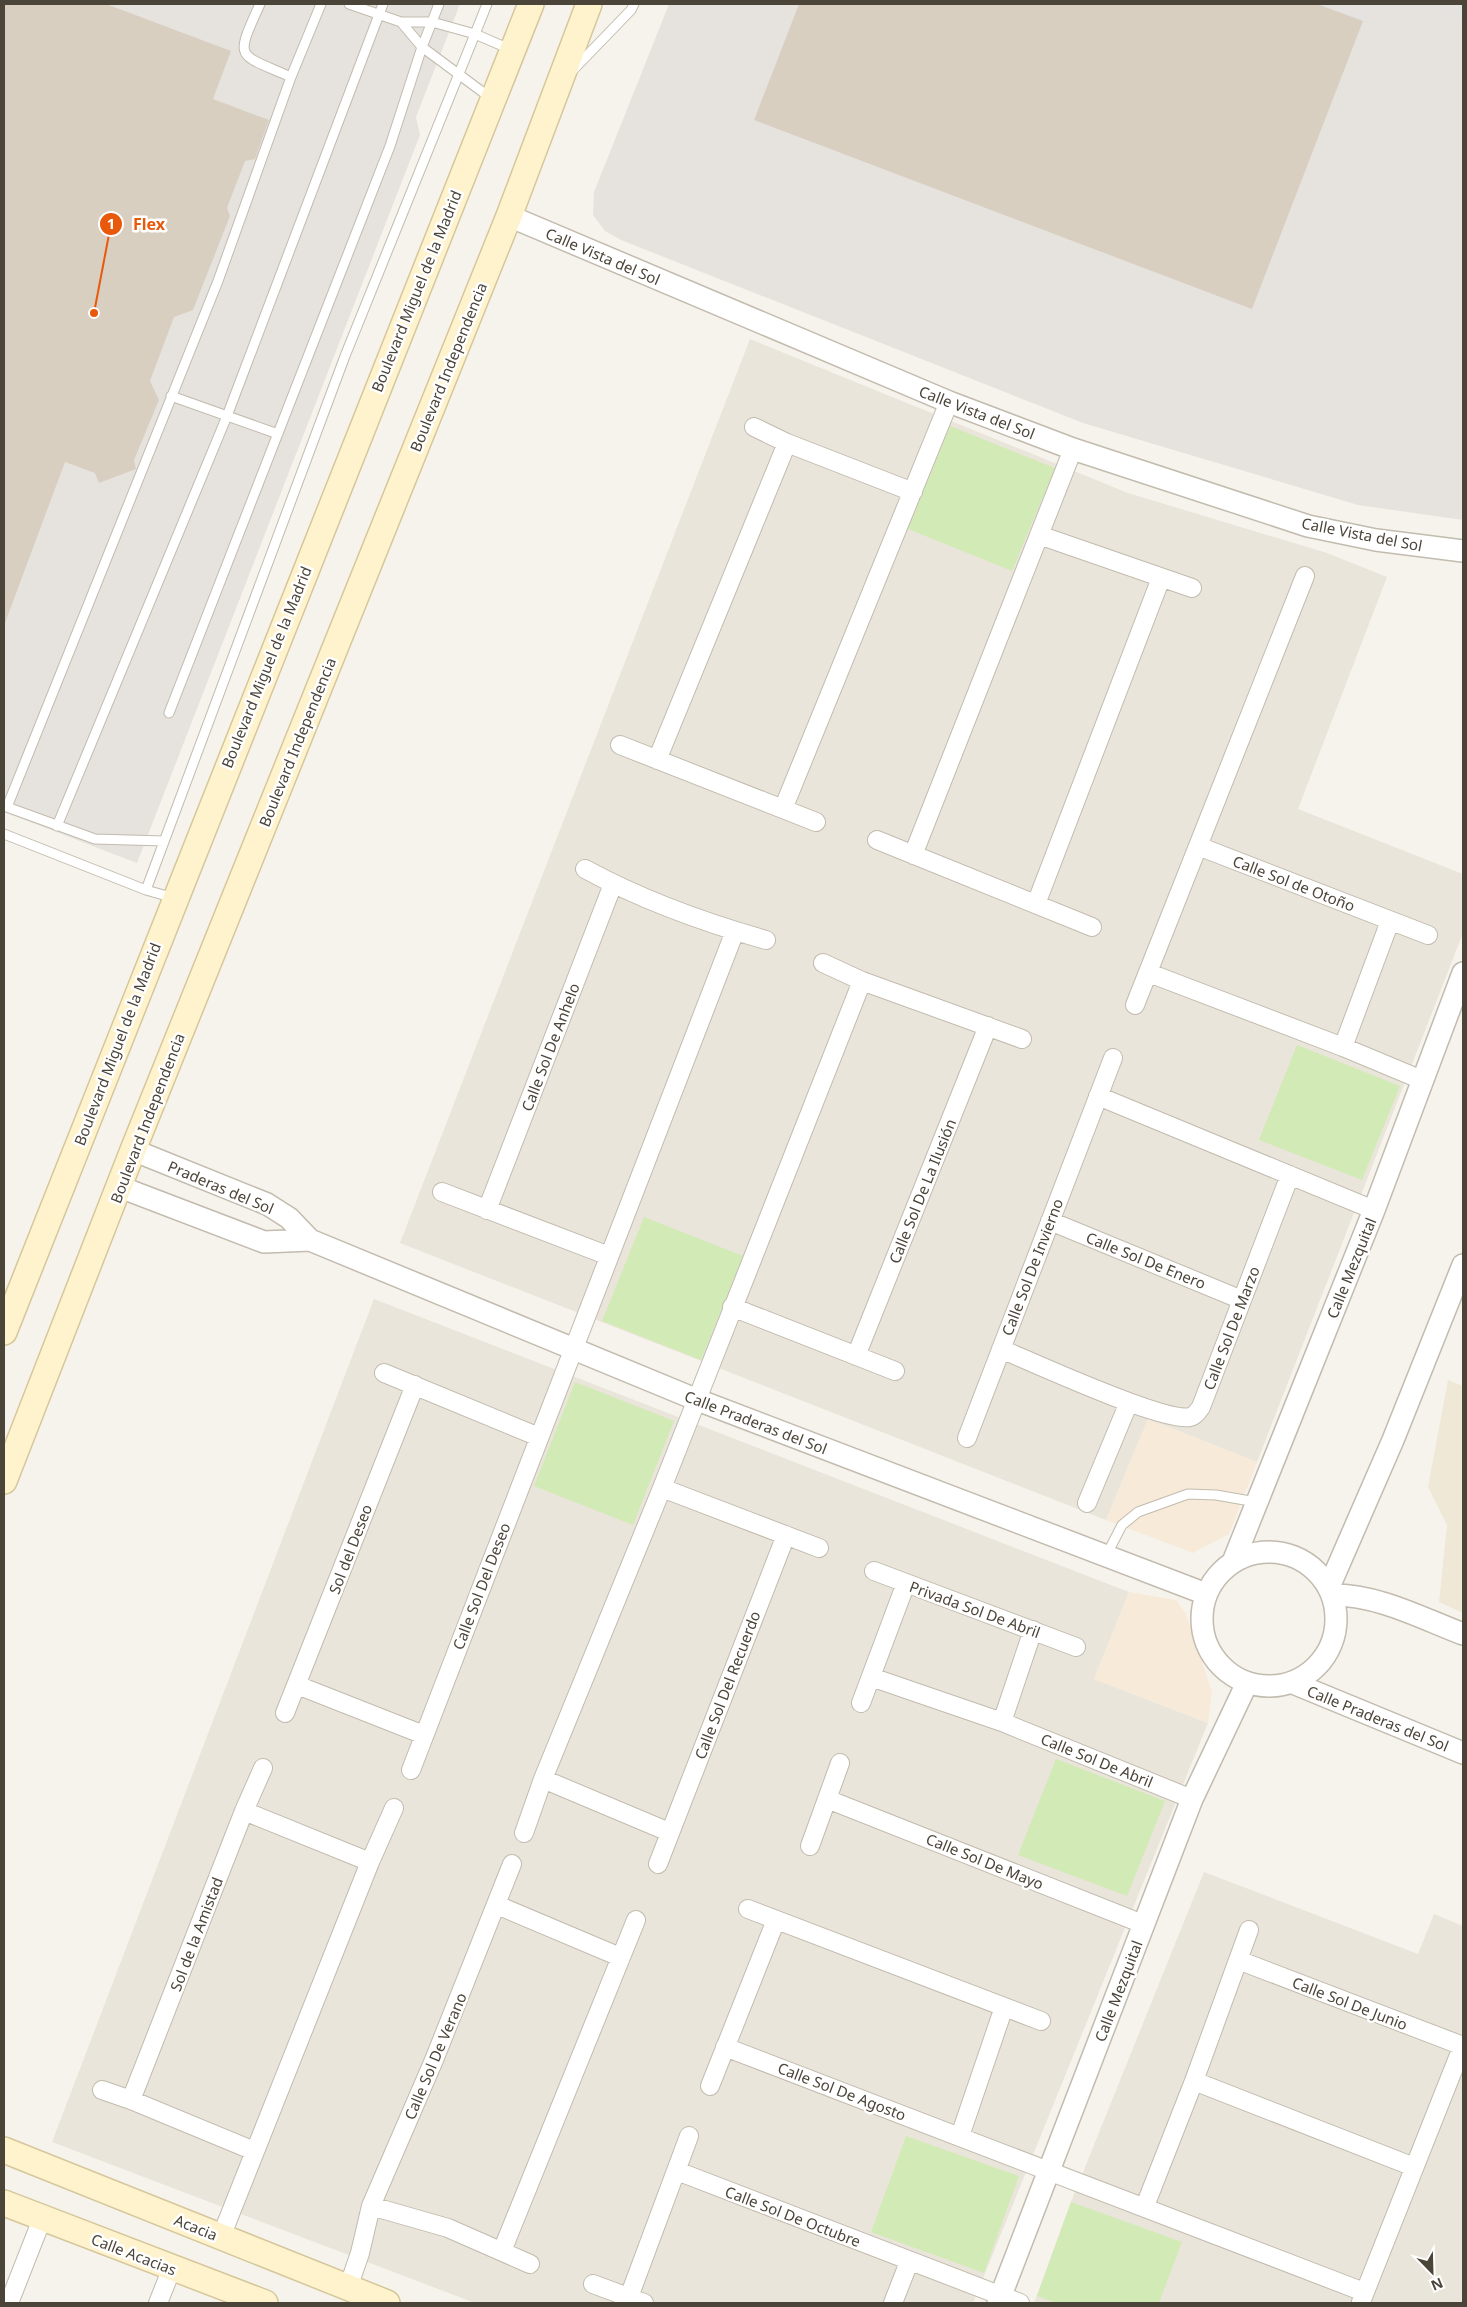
<svg xmlns="http://www.w3.org/2000/svg" width="1467" height="2307" viewBox="0 0 1467 2307" font-family="'Noto Sans',sans-serif">
	<style>
		.residential { fill: #eae5da }
		.commercial { fill: #f7ead8 }
		.industrial { fill: #e6e2dd }
		.education { fill: #efe8d6 }
		.green { fill: #d2eab5 }
		.parking { fill: #e5e3e0 }
		.building { fill: #d8cfc1 }
		.lines { fill: none; stroke-linecap: round; stroke-linejoin: round }
		.service-casing { stroke: #c2bbae; stroke-width: 11 }
		.minor-casing { stroke: #c2bbae; stroke-width: 20 }
		.tertiary-casing { stroke: #c2bbae; stroke-width: 24 }
		.secondary-casing { stroke: #d6c79b; stroke-width: 28 }
		.service { stroke: #fff; stroke-width: 9 }
		.minor { stroke: #fff; stroke-width: 18 }
		.tertiary { stroke: #fff; stroke-width: 21 }
		.secondary { stroke: #fff3cd; stroke-width: 25 }
		.labels { text-anchor: middle; dominant-baseline: central; stroke-width: 5; stroke-linejoin: round; paint-order: stroke }
		.street-label { font-size: 15px; fill: #4b4439; stroke: #fff }
		.leader { fill: none; stroke: #e8590c; stroke-width: 2 }
		.callout-dot { fill: #e8590c; stroke: #fff; stroke-width: 2 }
		.mark-label { font-size: 15px; text-anchor: middle; font-weight: bold; fill: #fff }
		.callout-label { font-size: 16px; text-anchor: middle; font-weight: bold; fill: #e8590c; stroke: #fff; stroke-width: 5; stroke-linejoin: round; paint-order: stroke }
	</style>
	<rect width="100%" height="100%" fill="#f6f3ec"/>
	<path class="residential" d="M 750,339 L 1128,493 L 1327,553 L 1387,577 L 1298,809 L 1463,874 L 1463,933 L 1257,1462 L 1148,1419 L 1106,1520 L 400,1243 Z
		M 374,1299 L 1129,1592 L 1094,1679 L 1208,1723 L 973,2303 L 475,2303 L 52,2142 Z
		M 1204,1872 L 1418,1954 L 1434,1914 L 1463,1926 L 1463,2303 L 1034,2303 L 1071,2202 Z"/>
	<path class="commercial" d="M 1148,1419 L 1257,1462 L 1229,1534 L 1193,1553 L 1106,1520 Z
		M 1129,1592 L 1176,1600 L 1186,1614 L 1212,1692 L 1208,1723 L 1094,1679 Z"/>
	<path class="industrial" d="M 4,4 L 460,4 L 416,117 L 420,135 L 137,863 L 4,812 Z
		M 669,4 L 1463,4 L 1463,520 L 1358,505 L 1083,423 L 621,240 L 605,231 L 593,215 L 594,192 Z"/>
	<path class="education" d="M 1448,1380 L 1463,1386 L 1463,1613 L 1439,1602 L 1447,1525 L 1428,1487 Z"/>
	<path class="green" d="M 950,426 L 1055,468 L 1012,571 L 908,529 Z
		M 1297,1045 L 1400,1086 L 1362,1180 L 1259,1140 Z
		M 644,1217 L 743,1256 L 701,1360 L 602,1321 Z
		M 575,1382 L 674,1421 L 633,1525 L 534,1486 Z
		M 1056,1759 L 1165,1801 L 1127,1896 L 1018,1855 Z
		M 906,2136 L 1019,2176 L 984,2273 L 871,2232 Z
		M 1071,2202 L 1182,2242 L 1159,2303 L 1057,2303 L 1037,2296 Z"/>
	<path class="parking" d="M 1319,4 L 1371,4 L 1363,21 Z
		M 1425,4 L 1463,4 L 1463,18 Z"/>
	<path class="building" d="M 4,4 L 106,4 L 231,51 L 213,99 L 269,120 L 255,159 L 245,161 L 227,208 L 230,216 L 193,310 L 174,317 L 150,381 L 159,400 L 134,460 L 136,469 L 99,483 L 95,473 L 65,462 L 5,623 Z
		M 799,4 L 1317,4 L 1363,21 L 1252,309 L 754,120 Z"/>
	<g class="lines">
		<g class="service-casing">
			<path id="service" d="M 260,4 C 234,61 237,53 291,77
				M 349,4 L 401,22 L 432,22 L 475,34 L 487,4
				M 401,22 L 422,47 L 492,99
				M 573,70 L 631,10 L 634,4
				M 171,396 L 278,434
				M 169,713 L 390,146 L 422,47 L 439,4
				M 4,806 L 95,839 L 164,841
				M 7,807 L 218,281 L 291,77 L 321,4
				M 57,826 L 227,416 L 383,4
				M 4,834 L 146,890 L 174,898
				M 146,890 L 345,356 L 475,34 L 512,50
				M 1107,1554 L 1122,1525 L 1138,1512 L 1188,1494 L 1216,1495 L 1256,1502"/>
		</g>
		<g class="minor-casing">
			<path id="minor" d="M 754,427 L 787,443 L 913,492
				M 1039,535 L 1192,588
				M 620,745 L 816,822
				M 657,760 L 787,443
				M 783,809 L 949,402
				M 877,840 L 1092,927
				M 1198,846 L 1428,935
				M 913,855 L 1073,449
				M 585,869 C 640,899 706,923 766,940
				M 1036,904 L 1161,578
				M 823,963 L 862,981 L 1022,1039
				M 1149,973 L 1343,1047 L 1422,1080
				M 1135,1005 L 1305,576
				M 1343,1047 L 1390,921
				M 1098,1096 L 1374,1210
				M 442,1192 L 609,1256
				M 487,1210 L 613,884
				M 1050,1221 L 1242,1300
				M 732,1307 L 895,1371
				M 1001,1349 C 1032,1362 1164,1423 1190,1417 C 1195,1416 1198,1411 1201,1407 L 1290,1175
				M 856,1356 L 988,1026
				M 384,1373 L 539,1437
				M 967,1438 L 1113,1058
				M 662,1488 L 819,1548
				M 1087,1503 L 1129,1402
				M 874,1571 L 1076,1647
				M 871,1677 L 1002,1722 L 1192,1799
				M 297,1685 L 424,1735
				M 861,1703 L 906,1583
				M 285,1713 L 415,1385
				M 1002,1722 L 1033,1630
				M 411,1770 L 735,931
				M 543,1779 L 669,1832
				M 827,1799 L 1143,1924
				M 244,1811 L 370,1862
				M 524,1833 L 543,1779 L 662,1488 L 862,981
				M 810,1846 L 840,1763
				M 658,1864 L 786,1535
				M 497,1905 L 620,1957
				M 748,1909 L 1041,2021
				M 1238,1960 L 1463,2046
				M 725,2047 L 1364,2292
				M 1194,2081 L 1414,2167
				M 710,2086 L 776,1920
				M 102,2090 L 131,2100 L 254,2151
				M 131,2100 L 244,1811 L 263,1768
				M 960,2136 L 1004,2007
				M 677,2171 L 1020,2303
				M 371,2206 L 448,2228 L 530,2264
				M 1145,2206 L 1194,2081 L 1249,1930
				M 221,2237 L 370,1862 L 394,1808
				M 502,2251 L 636,1920
				M 593,2284 L 644,2303
				M 348,2288 L 360,2253 L 371,2206 L 434,2060 L 512,1864
				M 629,2297 L 689,2136
				M 1361,2302 L 1463,2045
				M 9,2303 L 42,2219
				M 158,2303 L 172,2268
				M 893,2303 L 909,2262"/>
		</g>
		<g class="tertiary-casing">
			<path id="tertiary" d="M 509,216 L 949,402 L 1073,449 L 1308,526 L 1376,540 L 1463,551
				M 133,1150 L 267,1204 L 289,1218 L 310,1240 L 695,1399 L 1206,1594
				M 120,1187 L 264,1242 L 310,1240
				M1202 1619a67 67 0 1 1 134 0a67 67 0 1 1-134 0Z
				M 1233,1562 L 1374,1210 L 1463,973
				M 1329,1587 L 1393,1440 L 1463,1265
				M 1333,1595 C 1379,1595 1421,1618 1463,1634
				M 1293,1683 L 1463,1753
				M 998,2303 L 1192,1799 L 1247,1683"/>
		</g>
		<g class="secondary-casing">
			<path id="secondary" d="M 4,1332 L 531,4
				M 4,1481 L 133,1150 L 509,216 L 589,4
				M 4,2150 L 387,2303
				M 4,2203 L 265,2303"/>
		</g>
		<use href="#service" class="service"/>
		<use href="#minor" class="minor"/>
		<use href="#tertiary" class="tertiary"/>
		<use href="#secondary" class="secondary"/>
	</g>
	<g class="labels">
		<g class="street-label">
			<text transform="translate(603 256) rotate(23)">Calle Vista del Sol</text>
			<text transform="translate(416 291) rotate(-68)">Boulevard Miguel de la Madrid</text>
			<text transform="translate(448 367) rotate(-68)">Boulevard Independencia</text>
			<text transform="translate(977 412) rotate(21)">Calle Vista del Sol</text>
			<text transform="translate(1362 534) rotate(11)">Calle Vista del Sol</text>
			<text transform="translate(266 667) rotate(-68)">Boulevard Miguel de la Madrid</text>
			<text transform="translate(297 742) rotate(-68)">Boulevard Independencia</text>
			<text transform="translate(1294 883) rotate(21)">Calle Sol de Otoño</text>
			<text transform="translate(117 1044) rotate(-69)">Boulevard Miguel de la Madrid</text>
			<text transform="translate(550 1047) rotate(-69)">Calle Sol De Anhelo</text>
			<text transform="translate(147 1118) rotate(-69)">Boulevard Independencia</text>
			<text transform="translate(221 1187) rotate(23)">Praderas del Sol</text>
			<text transform="translate(922 1191) rotate(-68)">Calle Sol De La Ilusión</text>
			<text transform="translate(1146 1260) rotate(22)">Calle Sol De Enero</text>
			<text transform="translate(1032 1267) rotate(-69)">Calle Sol De Invierno</text>
			<text transform="translate(1351 1268) rotate(-68)">Calle Mezquital</text>
			<text transform="translate(1231 1328) rotate(-69)">Calle Sol De Marzo</text>
			<text transform="translate(756 1422) rotate(21)">Calle Praderas del Sol</text>
			<text transform="translate(350 1549) rotate(-69)">Sol del Deseo</text>
			<text transform="translate(481 1586) rotate(-69)">Calle Sol Del Deseo</text>
			<text transform="translate(975 1609) rotate(20)">Privada Sol De Abril</text>
			<text transform="translate(727 1685) rotate(-69)">Calle Sol Del Recuerdo</text>
			<text transform="translate(1378 1718) rotate(22)">Calle Praderas del Sol</text>
			<text transform="translate(1097 1760) rotate(22)">Calle Sol De Abril</text>
			<text transform="translate(985 1861) rotate(22)">Calle Sol De Mayo</text>
			<text transform="translate(196 1934) rotate(-69)">Sol de la Amistad</text>
			<text transform="translate(1118 1991) rotate(-69)">Calle Mezquital</text>
			<text transform="translate(1350 2003) rotate(21)">Calle Sol De Junio</text>
			<text transform="translate(435 2056) rotate(-67)">Calle Sol De Verano</text>
			<text transform="translate(842 2091) rotate(21)">Calle Sol De Agosto</text>
			<text transform="translate(793 2216) rotate(21)">Calle Sol De Octubre</text>
			<text transform="translate(196 2227) rotate(22)">Acacia</text>
			<text transform="translate(134 2254) rotate(21)">Calle Acacias</text>
		</g>
	</g>
	<path class="leader" d="M94 313L111 224"/>
	<g class="callout-dot">
		<circle cx="94" cy="313" r="5"/>
		<circle cx="111" cy="224" r="12"/>
	</g>
	<g class="mark-label">
		<text x="111" y="229">1</text>
	</g>
	<g class="callout-label">
		<text x="149" y="230">Flex</text>
	</g>
	<rect width="1467" height="2307" fill="none" stroke="#4b4439" stroke-width="10"/>
	<g transform="translate(1432 2272) rotate(157)" stroke="#ffffff" stroke-width="4" paint-order="stroke">
	<path d="M0-4L9 19L0 12L-9 19Z" fill="#4b4439"/>
	<text y="-8" font-size="14" font-weight="bold" text-anchor="middle" fill="#4b4439">N</text>
	</g>
</svg>
